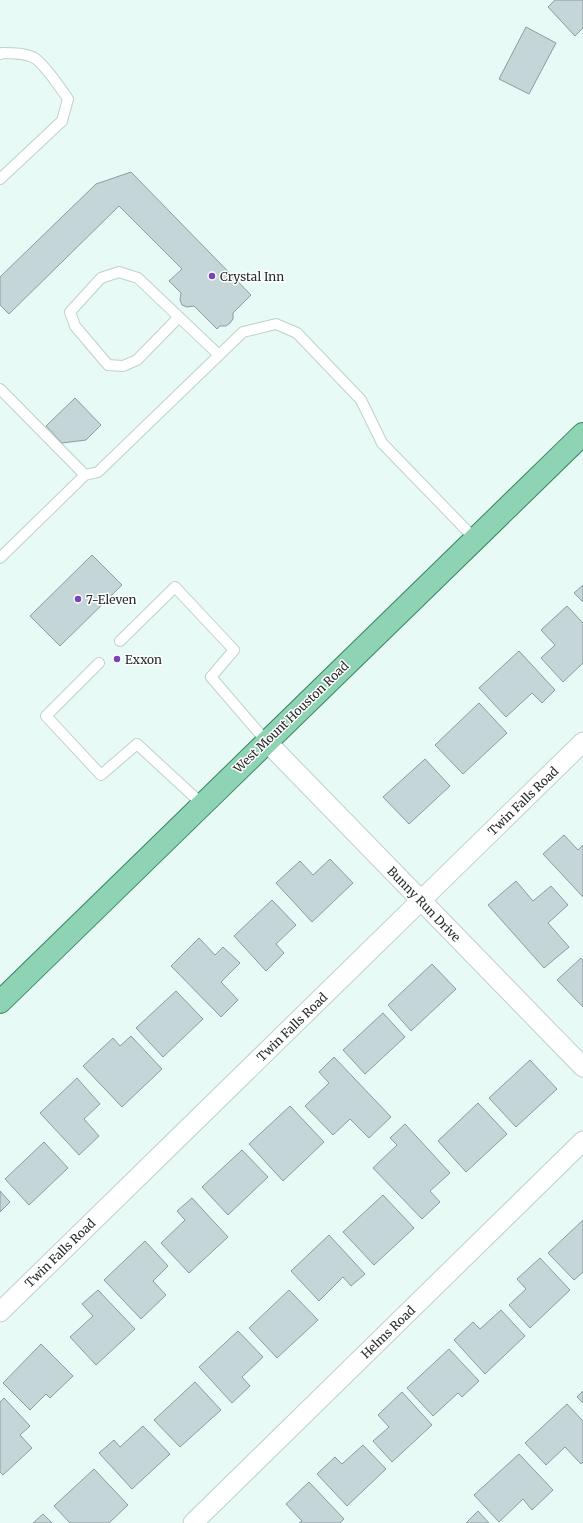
<svg xmlns="http://www.w3.org/2000/svg" width="583" height="1523" viewBox="0 0 583 1523" font-family="Merriweather,serif">
	<style>
		.building { fill: #c5d6d9; stroke: #8c9c9f }
		.lines { fill: none; stroke-linecap: round; stroke-linejoin: round }
		.service-casing { stroke: #bfd0cd; stroke-width: 12 }
		.minor-casing { stroke: #bfd0cd; stroke-width: 21 }
		.primary-casing { stroke: #388562; stroke-width: 24 }
		.service { stroke: #fff; stroke-width: 10 }
		.minor { stroke: #fff; stroke-width: 19 }
		.primary { stroke: #8ed3b3; stroke-width: 22 }
		.poi-dot { fill: #7943ba; stroke: #fff; stroke-width: 1.5 }
		.labels { text-anchor: middle; dominant-baseline: central; stroke-width: 3; stroke-linejoin: round; paint-order: stroke }
		.poi-label { font-size: 12px; fill: #252c2b; stroke: #fff; text-anchor: start }
		.street-label { font-size: 12px; fill: #252c2b; stroke: #fff }
	</style>
	<rect width="100%" height="100%" fill="#e8faf6"/>
	<path class="building" d="M 555,0 L 583,0 L 583,28 L 575,36 L 548,7 Z
		M 526,27 L 556,43 L 529,94 L 499,79 Z
		M 131,172 L 251,295 L 233,313 L 233,319 L 230,323 L 226,326 L 220,326 L 217,329 L 194,306 L 187,307 L 182,305 L 180,300 L 181,293 L 169,281 L 182,269 L 119,206 L 9,314 L 0,305 L 0,277 L 96,184 Z
		M 75,398 L 101,425 L 86,440 L 62,443 L 46,426 Z
		M 92,555 L 122,585 L 60,646 L 30,616 Z
		M 583,585 L 583,602 L 574,593 Z
		M 567,606 L 583,623 L 583,663 L 563,682 L 541,658 L 555,645 L 541,630 Z
		M 519,651 L 555,690 L 542,703 L 532,693 L 506,717 L 479,688 Z
		M 479,703 L 507,733 L 463,774 L 435,745 Z
		M 425,759 L 450,786 L 409,824 L 383,797 Z
		M 564,835 L 578,850 L 583,845 L 583,897 L 543,854 Z
		M 330,859 L 353,883 L 312,922 L 276,883 L 300,861 L 313,875 Z
		M 516,881 L 533,901 L 551,886 L 568,905 L 548,923 L 569,947 L 544,968 L 488,905 Z
		M 272,900 L 296,925 L 276,944 L 284,953 L 266,971 L 234,936 Z
		M 199,938 L 215,955 L 223,947 L 240,963 L 221,982 L 238,1000 L 221,1017 L 171,966 Z
		M 581,958 L 583,960 L 583,1007 L 557,980 Z
		M 432,964 L 456,989 L 411,1031 L 388,1005 Z
		M 176,991 L 203,1019 L 163,1057 L 136,1028 Z
		M 383,1013 L 405,1037 L 365,1074 L 343,1050 Z
		M 131,1036 L 162,1069 L 122,1107 L 83,1066 L 113,1038 L 120,1046 Z
		M 334,1057 L 391,1117 L 369,1138 L 350,1119 L 333,1135 L 305,1106 L 329,1083 L 319,1072 Z
		M 530,1060 L 557,1089 L 516,1127 L 489,1098 Z
		M 77,1078 L 100,1104 L 84,1119 L 99,1136 L 79,1155 L 40,1113 Z
		M 478,1103 L 507,1134 L 466,1172 L 438,1141 Z
		M 290,1106 L 324,1142 L 283,1181 L 249,1144 Z
		M 405,1124 L 450,1173 L 430,1191 L 440,1202 L 422,1219 L 373,1168 L 397,1145 L 390,1138 Z
		M 44,1142 L 68,1168 L 29,1205 L 5,1179 Z
		M 242,1150 L 268,1177 L 228,1215 L 202,1187 Z
		M 0,1191 L 10,1202 L 0,1212 Z
		M 383,1195 L 414,1228 L 374,1265 L 343,1232 Z
		M 192,1198 L 228,1237 L 189,1273 L 161,1243 L 185,1220 L 177,1211 Z
		M 583,1220 L 583,1272 L 574,1280 L 548,1253 Z
		M 329,1235 L 365,1274 L 351,1286 L 343,1277 L 319,1301 L 291,1271 Z
		M 145,1241 L 168,1266 L 153,1281 L 166,1295 L 141,1319 L 104,1280 Z
		M 540,1258 L 570,1290 L 530,1328 L 509,1305 L 526,1289 L 517,1279 Z
		M 98,1290 L 135,1329 L 96,1365 L 70,1337 L 93,1316 L 82,1304 Z
		M 289,1290 L 318,1320 L 277,1358 L 249,1328 Z
		M 501,1310 L 525,1336 L 485,1374 L 454,1340 L 473,1322 L 480,1329 Z
		M 238,1331 L 263,1357 L 242,1377 L 250,1386 L 232,1403 L 199,1367 Z
		M 41,1344 L 73,1376 L 50,1398 L 46,1394 L 30,1410 L 3,1383 Z
		M 449,1349 L 479,1381 L 462,1397 L 458,1393 L 433,1416 L 407,1388 Z
		M 195,1382 L 221,1410 L 180,1447 L 154,1420 Z
		M 583,1391 L 583,1403 L 577,1397 Z
		M 402,1392 L 432,1425 L 392,1462 L 373,1441 L 389,1427 L 378,1415 Z
		M 4,1398 L 30,1426 L 20,1435 L 32,1448 L 3,1475 L 0,1472 L 0,1402 Z
		M 567,1404 L 583,1421 L 583,1462 L 581,1464 L 565,1447 L 546,1465 L 525,1443 Z
		M 143,1426 L 170,1454 L 132,1489 L 99,1453 L 114,1440 L 120,1447 Z
		M 363,1445 L 386,1469 L 347,1506 L 317,1474 L 335,1457 L 342,1464 Z
		M 519,1454 L 553,1490 L 532,1510 L 523,1499 L 499,1522 L 474,1495 Z
		M 94,1469 L 128,1505 L 109,1523 L 70,1523 L 54,1506 Z
		M 309,1482 L 344,1519 L 340,1523 L 299,1523 L 302,1521 L 286,1504 Z
		M 478,1511 L 489,1523 L 466,1523 Z
		M 43,1514 L 52,1523 L 33,1523 Z"/>
	<g class="lines">
		<g class="service-casing">
			<path id="service" d="M 0,54 L 2,53 C 13,53 27,53 36,59 C 48,69 59,86 68,99 L 62,121 L 0,179
				M 179,317 L 137,360 L 123,366 L 108,365 L 75,326 L 70,312 L 101,278 L 119,272 L 138,278 L 218,354
				M 0,389 L 85,475
				M 0,558 L 85,475 L 98,472 L 243,332 L 276,324 L 297,333 L 361,400 L 382,443 L 475,539
				M 120,641 L 175,587 L 234,650 L 211,677 L 266,741
				M 99,663 L 46,716 L 101,775 L 137,744 L 202,804"/>
		</g>
		<g class="minor-casing">
			<path id="minor" d="M 266,741 L 583,1067
				M 0,1312 L 583,742
				M 193,1523 L 583,1141"/>
		</g>
		<g class="primary-casing">
			<path id="primary" d="M 0,1002 L 583,434"/>
		</g>
		<use href="#service" class="service"/>
		<use href="#minor" class="minor"/>
		<use href="#primary" class="primary"/>
	</g>
	<g class="poi-dot">
		<circle cx="212" cy="276" r="4"/>
		<circle cx="78" cy="599" r="4"/>
		<circle cx="117" cy="659" r="4"/>
	</g>
	<g class="labels">
		<g class="poi-label">
			<text x="220" y="276">Crystal Inn</text>
			<text x="86" y="599">7-Eleven</text>
			<text x="125" y="659">Exxon</text>
		</g>
		<g class="street-label">
			<text transform="translate(291 717) rotate(-44)">West Mount Houston Road</text>
			<text transform="translate(523 801) rotate(-44)">Twin Falls Road</text>
			<text transform="translate(424 904) rotate(46)">Bunny Run Drive</text>
			<text transform="translate(292 1027) rotate(-44)">Twin Falls Road</text>
			<text transform="translate(60 1253) rotate(-44)">Twin Falls Road</text>
			<text transform="translate(388 1332) rotate(-44)">Helms Road</text>
		</g>
	</g>
</svg>
